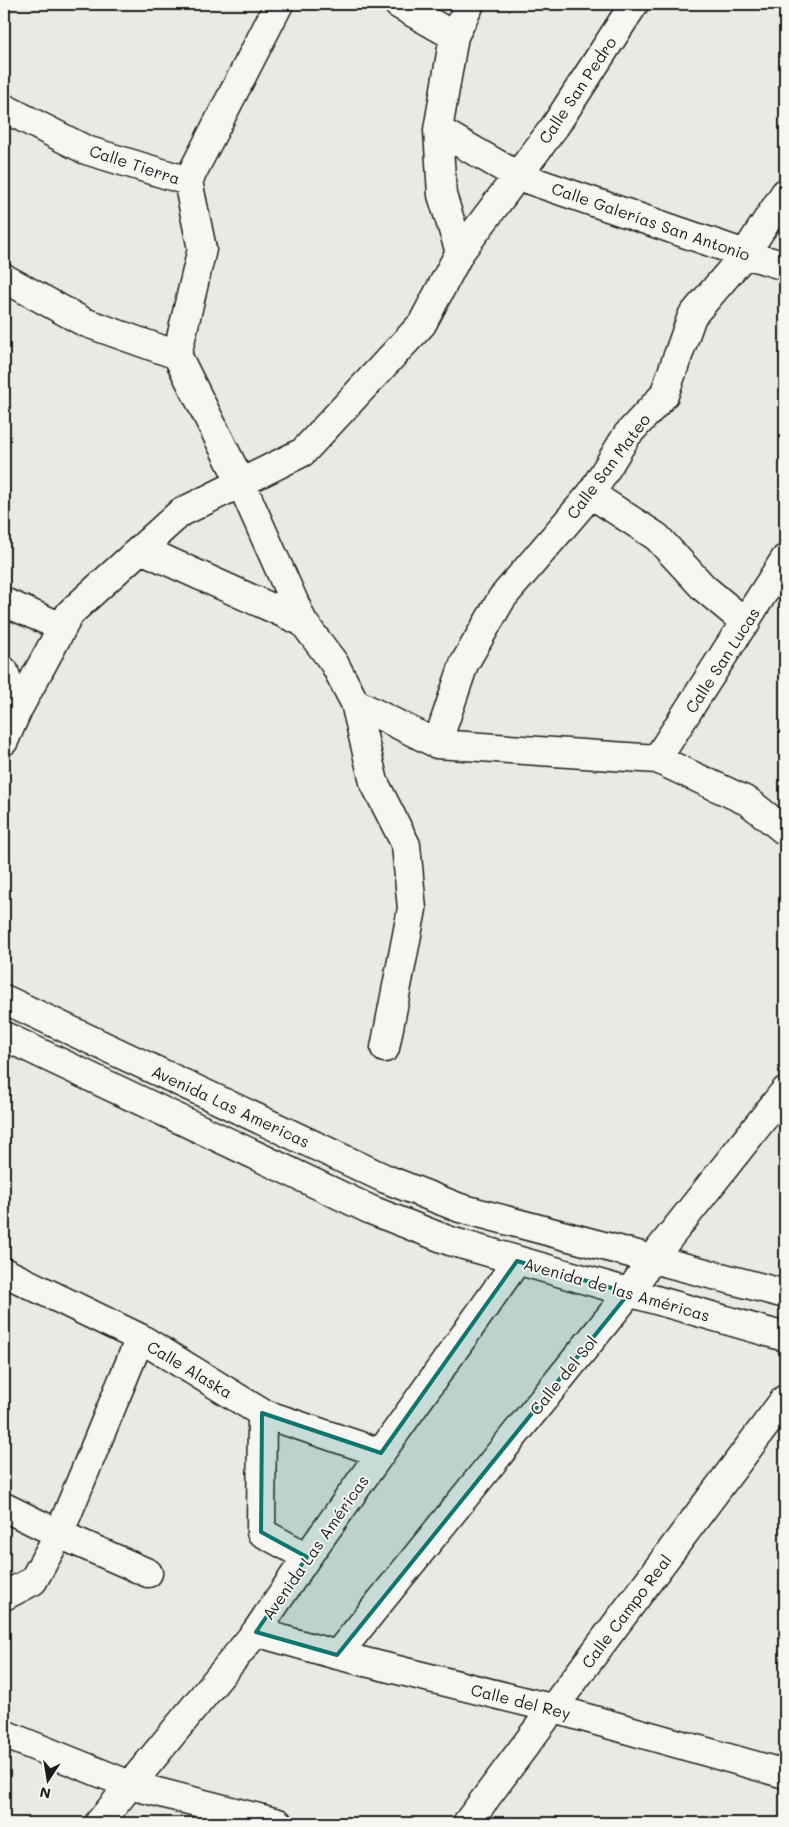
<svg xmlns="http://www.w3.org/2000/svg" width="789" height="1827" viewBox="0 0 789 1827" font-family="Mali,sans-serif">
	<style>
		.lines { fill: none; stroke-linecap: round; stroke-linejoin: round }
		.street-casing { stroke: #1c1c1c; stroke-width: 31 }
		.secondary-casing { stroke: #1c1c1c; stroke-width: 31 }
		.street { stroke: #f6f6f2; stroke-width: 28 }
		.secondary { stroke: #f6f6f2; stroke-width: 28 }
		.marked { fill: #0f766e; fill-opacity: 0.2; stroke: #0f766e; stroke-width: 4; stroke-linejoin: round }
		.labels { text-anchor: middle; dominant-baseline: central; stroke-width: 4; stroke-linejoin: round; paint-order: stroke }
		.street-label { font-size: 16px; fill: #1c1c1c; stroke: #f6f6f2 }
	</style>
	<rect width="100%" height="100%" fill="#e9e9e5"/>
	<filter id="ink" filterUnits="userSpaceOnUse"><feTurbulence type="fractalNoise" baseFrequency=".02" numOctaves="2"/><feDisplacementMap in="SourceGraphic" scale="10" xChannelSelector="R" yChannelSelector="G"/><feConvolveMatrix kernelMatrix="1 2 1 2 8 2 1 2 1" color-interpolation-filters="sRGB"/></filter>
	<g filter="url(#ink)">
		<g class="lines">
			<g class="street-casing">
				<path id="street" d="M 398,4 L 454,36
					M 4,108 L 86,150 L 188,181 L 202,249 L 177,355
					M 438,130 L 518,176 L 745,254 L 785,266
					M 188,181 L 279,4
					M 460,252 L 442,195 L 438,130 L 454,36 L 470,4
					M 4,278 L 84,322 L 177,355
					M 177,355 L 241,483 L 303,622
					M 591,494 L 657,537 L 704,588 L 746,623
					M 141,549 L 303,622 L 334,663 L 355,703 L 437,744 L 657,759 L 749,802 L 785,831
					M 4,602 L 62,627
					M 4,671 L 18,709
					M 355,703 L 374,782 L 406,845 L 412,909 L 385,1048
					M 4,741 L 18,709 L 70,613 L 180,513 L 303,452 L 422,324 L 460,252 L 555,126 L 634,4
					M 437,744 L 464,664 L 502,598 L 591,494 L 627,435 L 664,395 L 692,316 L 745,254 L 785,193
					M 657,759 L 785,559
					M 4,1272 L 140,1338 L 262,1413 L 381,1453
					M 262,1413 L 261,1532 L 307,1557
					M 4,1507 L 59,1534 L 148,1573
					M 4,1596 L 33,1581 L 59,1534 L 140,1338
					M 256,1632 L 337,1655 L 551,1708 L 785,1774
					M 337,1655 L 629,1293 L 652,1259 L 785,1091
					M 4,1734 L 130,1785 L 278,1823
					M 99,1823 L 256,1632 L 307,1557 L 517,1261
					M 467,1823 L 785,1399"/>
			</g>
			<g class="secondary-casing">
				<path id="secondary" d="M 4,999 L 386,1179 L 460,1208 L 785,1294
					M 4,1036 L 371,1210 L 450,1241 L 785,1337"/>
			</g>
			<use href="#street" class="street"/>
			<use href="#secondary" class="secondary"/>
		</g>
	</g>
	<path class="marked" d="M 517,1261 L 629,1293 L 337,1655 L 256,1632 L 307,1557 L 261,1532 L 262,1413 L 381,1453 Z"/>
	<g class="labels">
		<g class="street-label">
			<text transform="translate(577 90) rotate(-56)">Calle San Pedro</text>
			<text transform="translate(135 164) rotate(18)">Calle Tierra</text>
			<text transform="translate(651 221) rotate(19)">Calle Galerías San Antonio</text>
			<text transform="translate(608 466) rotate(-53)">Calle San Mateo</text>
			<text transform="translate(722 660) rotate(-57)">Calle San Lucas</text>
			<text transform="translate(231 1106) rotate(25)">Avenida Las Americas</text>
			<text transform="translate(617 1289) rotate(16)">Avenida de las Américas</text>
			<text transform="translate(190 1369) rotate(31)">Calle Alaska</text>
			<text transform="translate(563 1375) rotate(-51)">Calle del Sol</text>
			<text transform="translate(315 1547) rotate(-55)">Avenida Las Américas</text>
			<text transform="translate(626 1611) rotate(-53)">Calle Campo Real</text>
			<text transform="translate(521 1701) rotate(14)">Calle del Rey</text>
		</g>
	</g>
	<rect width="789" height="1827" fill="none" stroke="#f6f6f2" stroke-width="20"/>
	<rect x="10" y="10" width="769" height="1807" fill="none" stroke="#1c1c1c" stroke-width="2" filter="url(#ink)"/>
	<g transform="translate(48 1780) rotate(192)" stroke="#f6f6f2" stroke-width="4" paint-order="stroke">
	<path d="M0-4L9 19L0 12L-9 19Z" fill="#1c1c1c"/>
	<text y="-8" font-size="14" font-weight="bold" text-anchor="middle" fill="#1c1c1c">N</text>
	</g>
</svg>
